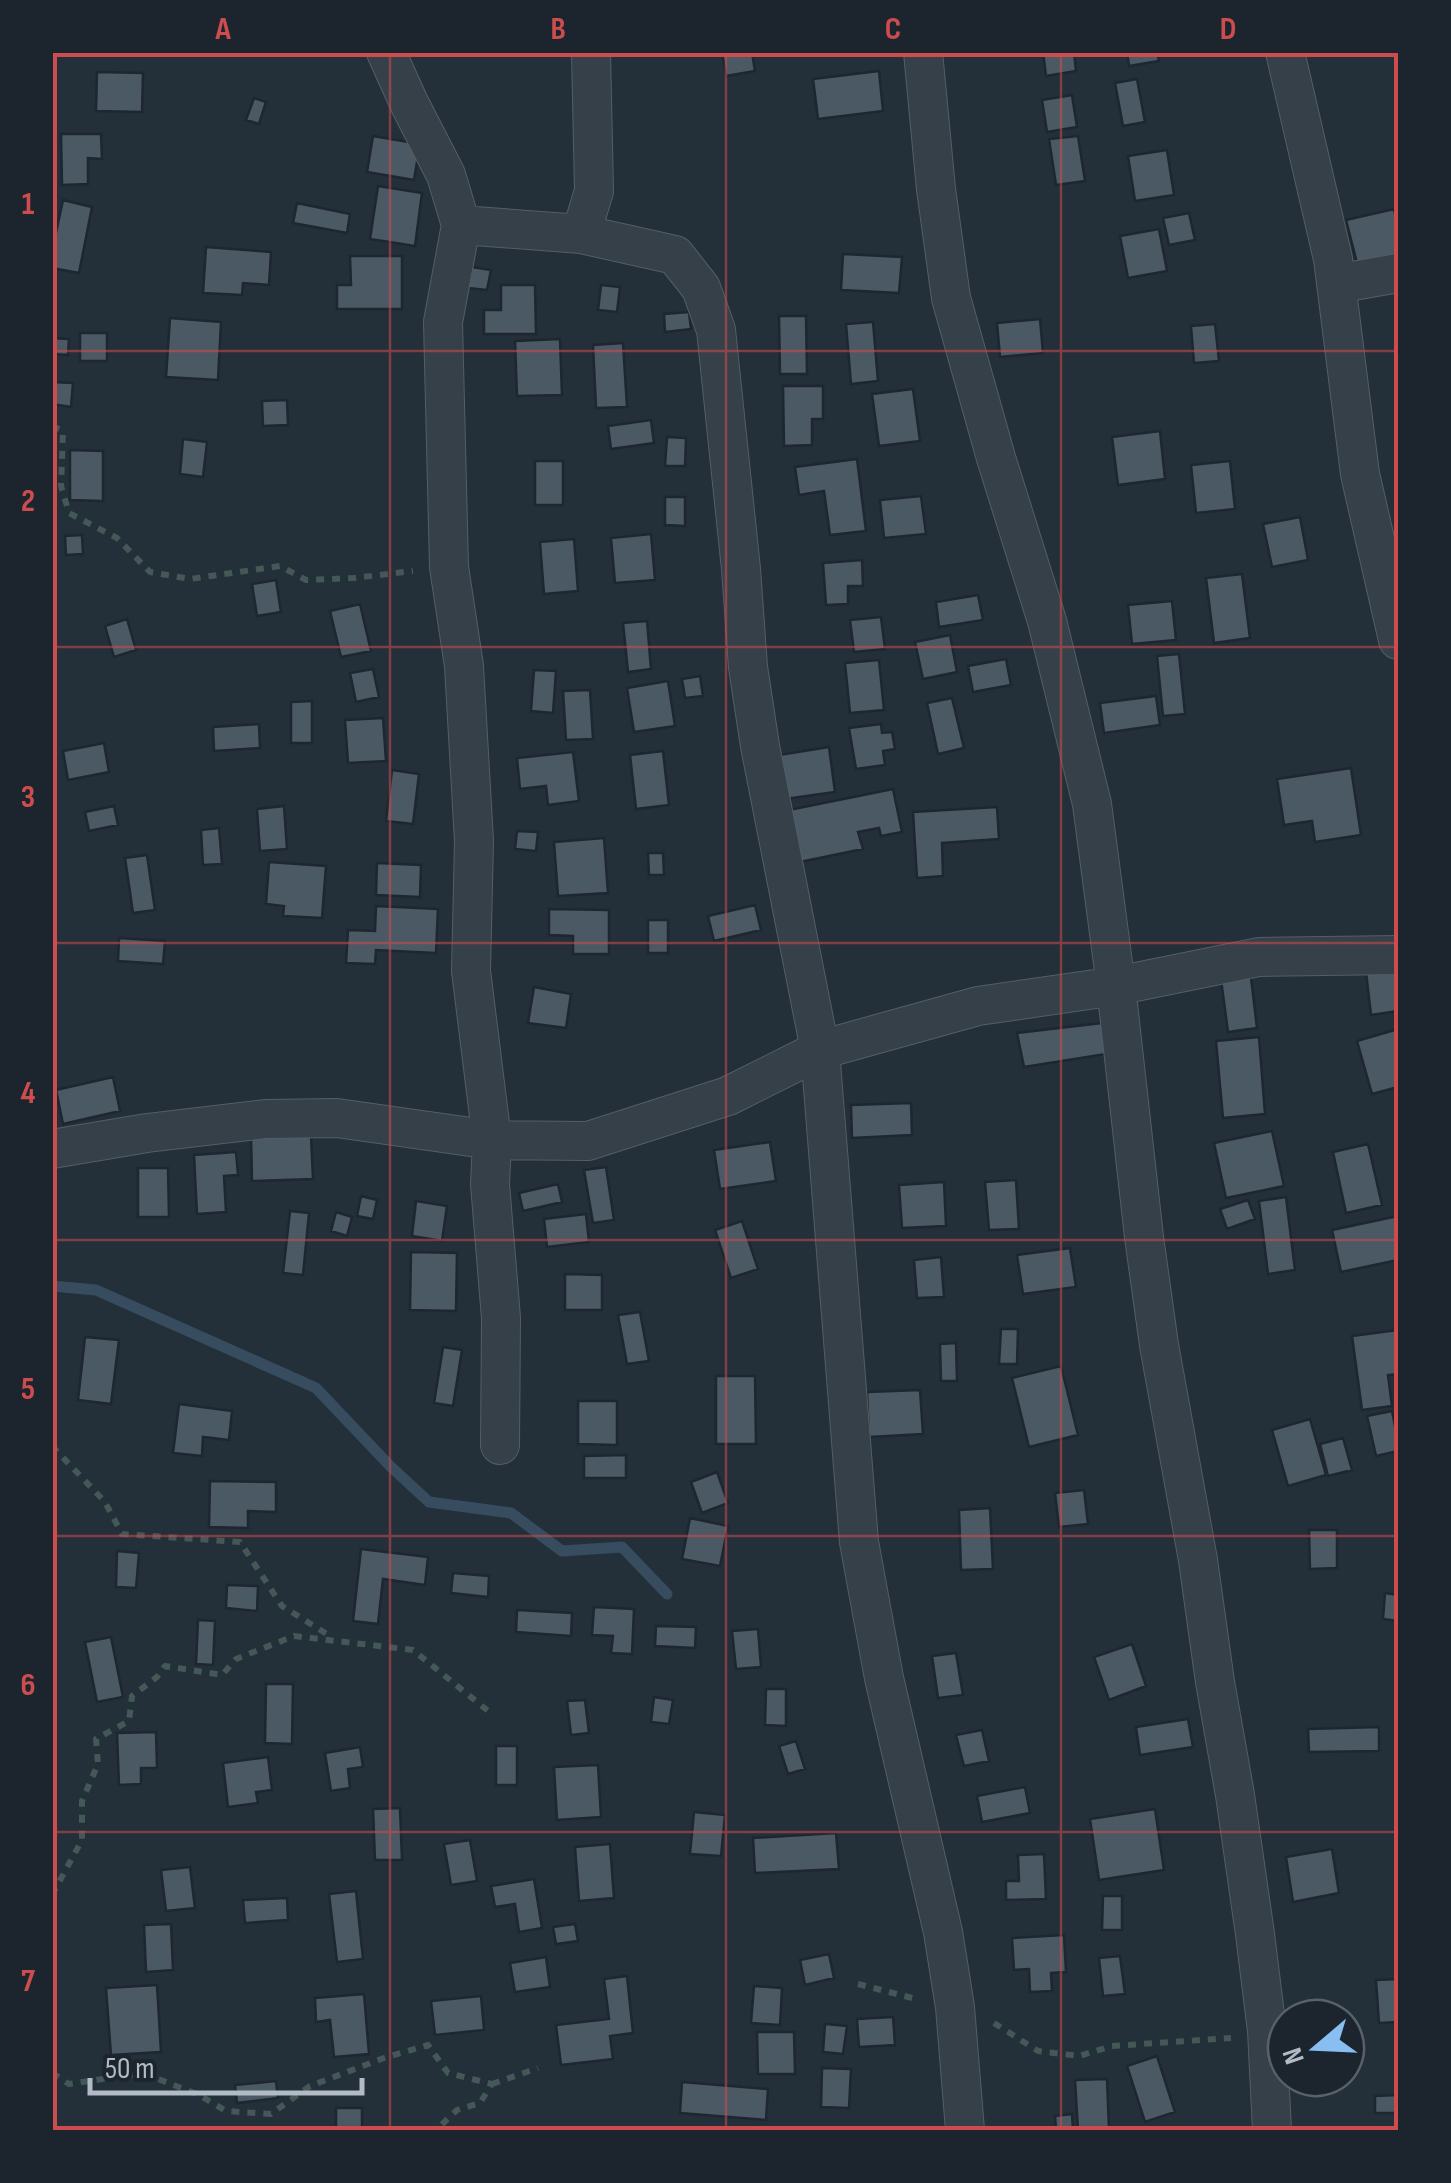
<svg xmlns="http://www.w3.org/2000/svg" width="1451" height="2183" viewBox="0 0 1451 2183" font-family="'Sofia Sans Condensed',sans-serif">
	<style>
		.lines { fill: none; stroke-linecap: round; stroke-linejoin: round }
		.stream { stroke: #374d5f; stroke-width: 11 }
		.building { fill: #4b5965; stroke: #1e2730; stroke-width: 2.5 }
		.minor-casing { stroke: #545e67; stroke-width: 40 }
		.path { stroke: #445858; stroke-width: 6; stroke-dasharray: 8 8; stroke-linecap: butt }
		.minor { stroke: #364049; stroke-width: 38 }
		.grid { fill: none; stroke: #cd4d4f; stroke-width: 2.5; stroke-opacity: 0.55 }
		.neatline { fill: none; stroke: #cd4d4f; stroke-width: 4 }
		.grid-label { font-size: 32px; text-anchor: middle; font-weight: bold; fill: #cd4d4f }
	</style>
	<rect width="100%" height="100%" fill="#232f39"/>
	<g class="lines">
		<path class="stream" d="M 52,1286 L 96,1290 L 316,1388 L 390,1466 L 429,1502 L 511,1513 L 562,1551 L 622,1547 L 667,1594"/>
	</g>
	<path class="building" d="M 722,52 L 752,52 L 755,71 L 726,76 Z
		M 1043,52 L 1074,52 L 1076,71 L 1046,76 Z
		M 1127,52 L 1157,52 L 1159,61 L 1129,66 Z
		M 879,71 L 883,111 L 818,119 L 813,79 Z
		M 97,72 L 143,73 L 142,112 L 96,111 Z
		M 1137,79 L 1145,122 L 1123,126 L 1115,83 Z
		M 1072,95 L 1077,127 L 1047,132 L 1042,100 Z
		M 254,98 L 266,102 L 259,124 L 246,120 Z
		M 61,134 L 101,134 L 102,159 L 88,158 L 88,184 L 62,185 Z
		M 373,136 L 420,144 L 414,180 L 367,172 Z
		M 1078,136 L 1085,181 L 1056,185 L 1049,139 Z
		M 1167,150 L 1174,195 L 1135,201 L 1128,156 Z
		M 378,186 L 422,193 L 415,246 L 370,239 Z
		M 63,200 L 92,207 L 79,273 L 52,268 L 52,251 Z
		M 297,203 L 350,214 L 347,233 L 293,223 Z
		M 1394,209 L 1398,226 L 1398,257 L 1358,267 L 1346,220 Z
		M 1189,213 L 1195,240 L 1169,245 L 1163,218 Z
		M 1159,229 L 1167,271 L 1128,278 L 1120,236 Z
		M 206,247 L 271,252 L 269,285 L 243,283 L 242,295 L 203,293 Z
		M 843,254 L 902,257 L 899,293 L 841,290 Z
		M 350,256 L 402,256 L 402,309 L 337,309 L 337,285 L 351,285 Z
		M 472,267 L 491,270 L 487,290 L 468,288 Z
		M 501,285 L 535,285 L 536,334 L 484,334 L 484,310 L 501,310 Z
		M 601,285 L 620,287 L 617,312 L 598,310 Z
		M 689,312 L 691,329 L 665,332 L 664,314 Z
		M 779,316 L 806,316 L 807,374 L 780,374 Z
		M 170,318 L 221,322 L 218,380 L 166,377 Z
		M 1040,319 L 1043,353 L 1000,357 L 997,323 Z
		M 873,322 L 878,381 L 851,384 L 846,324 Z
		M 1215,324 L 1219,361 L 1194,363 L 1191,326 Z
		M 80,333 L 107,333 L 107,361 L 80,361 Z
		M 52,338 L 69,339 L 68,355 L 52,354 Z
		M 560,339 L 562,395 L 517,396 L 515,341 Z
		M 623,343 L 627,407 L 596,408 L 593,345 Z
		M 52,382 L 73,383 L 71,407 L 52,404 Z
		M 783,386 L 823,386 L 823,419 L 812,419 L 812,445 L 784,446 Z
		M 913,389 L 920,441 L 879,446 L 872,394 Z
		M 287,400 L 288,425 L 263,426 L 262,401 Z
		M 651,420 L 654,443 L 611,449 L 608,426 Z
		M 1160,431 L 1165,479 L 1118,485 L 1112,437 Z
		M 667,437 L 686,438 L 685,466 L 665,466 Z
		M 183,439 L 207,442 L 203,477 L 180,474 Z
		M 70,450 L 103,451 L 103,501 L 70,500 Z
		M 857,459 L 866,531 L 830,535 L 824,491 L 799,495 L 795,467 Z
		M 535,461 L 563,461 L 563,505 L 535,505 Z
		M 1230,461 L 1235,509 L 1196,513 L 1191,465 Z
		M 921,496 L 926,534 L 884,538 L 880,500 Z
		M 665,497 L 685,497 L 685,526 L 665,525 Z
		M 1300,517 L 1308,560 L 1272,567 L 1263,524 Z
		M 651,534 L 655,580 L 615,583 L 611,538 Z
		M 82,535 L 83,554 L 66,555 L 65,536 Z
		M 574,539 L 578,591 L 544,594 L 540,542 Z
		M 862,560 L 863,586 L 848,586 L 848,604 L 826,605 L 823,563 Z
		M 1242,574 L 1250,638 L 1214,643 L 1206,578 Z
		M 276,580 L 281,612 L 257,616 L 252,584 Z
		M 978,595 L 983,620 L 939,627 L 936,602 Z
		M 1172,601 L 1176,640 L 1132,644 L 1128,605 Z
		M 360,604 L 371,651 L 341,657 L 330,611 Z
		M 881,617 L 885,649 L 854,652 L 850,620 Z
		M 127,619 L 136,650 L 114,657 L 105,626 Z
		M 647,621 L 651,669 L 628,672 L 623,623 Z
		M 950,635 L 957,672 L 923,679 L 915,642 Z
		M 1179,654 L 1185,714 L 1163,716 L 1157,656 Z
		M 1006,659 L 1011,685 L 973,692 L 968,666 Z
		M 879,660 L 884,710 L 850,713 L 845,663 Z
		M 373,669 L 379,697 L 356,702 L 350,673 Z
		M 534,670 L 556,671 L 553,713 L 531,711 Z
		M 700,676 L 703,696 L 685,698 L 682,679 Z
		M 668,681 L 675,726 L 634,732 L 627,688 Z
		M 590,690 L 593,739 L 566,740 L 563,691 Z
		M 1156,696 L 1160,725 L 1104,733 L 1100,703 Z
		M 952,698 L 964,748 L 938,754 L 927,703 Z
		M 312,701 L 312,743 L 291,743 L 291,702 Z
		M 383,718 L 386,761 L 348,763 L 345,720 Z
		M 259,724 L 260,748 L 214,751 L 213,727 Z
		M 881,724 L 882,733 L 892,732 L 895,749 L 883,751 L 885,765 L 856,769 L 849,728 Z
		M 104,743 L 109,772 L 68,780 L 63,751 Z
		M 829,747 L 835,792 L 785,799 L 779,755 Z
		M 663,751 L 669,805 L 636,809 L 630,755 Z
		M 573,752 L 579,801 L 548,805 L 546,786 L 520,789 L 517,758 Z
		M 1351,768 L 1361,835 L 1315,842 L 1312,821 L 1284,825 L 1277,779 Z
		M 392,770 L 419,774 L 413,824 L 386,821 Z
		M 893,789 L 902,832 L 881,836 L 879,828 L 858,832 L 863,849 L 795,863 L 784,811 Z
		M 114,806 L 118,825 L 89,831 L 85,812 Z
		M 284,806 L 287,849 L 260,851 L 257,809 Z
		M 997,807 L 999,839 L 942,843 L 943,876 L 917,878 L 913,812 Z
		M 219,828 L 222,864 L 203,865 L 201,830 Z
		M 517,831 L 538,832 L 536,851 L 515,849 Z
		M 604,838 L 608,893 L 558,896 L 554,842 Z
		M 648,853 L 663,853 L 664,875 L 649,875 Z
		M 147,855 L 155,910 L 133,913 L 125,858 Z
		M 269,862 L 326,866 L 322,918 L 283,916 L 284,906 L 266,904 Z
		M 377,863 L 421,865 L 420,897 L 376,895 Z
		M 755,905 L 761,930 L 714,941 L 708,916 Z
		M 376,906 L 438,909 L 436,953 L 376,950 L 375,964 L 346,963 L 348,930 L 375,931 Z
		M 549,909 L 609,910 L 609,954 L 573,954 L 573,936 L 549,935 Z
		M 648,920 L 668,920 L 668,953 L 648,953 Z
		M 119,938 L 165,941 L 163,964 L 118,961 Z
		M 1398,968 L 1398,1011 L 1371,1015 L 1366,972 Z
		M 1250,969 L 1257,1028 L 1228,1032 L 1220,972 Z
		M 534,987 L 571,994 L 566,1028 L 528,1023 Z
		M 1102,1023 L 1106,1054 L 1024,1067 L 1017,1033 Z
		M 1398,1029 L 1398,1087 L 1372,1094 L 1357,1041 Z
		M 1259,1037 L 1265,1114 L 1223,1118 L 1216,1041 Z
		M 113,1077 L 120,1111 L 63,1124 L 56,1090 Z
		M 911,1103 L 912,1135 L 852,1138 L 851,1105 Z
		M 1272,1131 L 1284,1186 L 1226,1198 L 1214,1143 Z
		M 311,1136 L 313,1179 L 252,1181 L 251,1137 Z
		M 770,1142 L 776,1181 L 720,1189 L 714,1150 Z
		M 1368,1144 L 1382,1205 L 1346,1213 L 1333,1152 Z
		M 236,1152 L 238,1175 L 224,1176 L 226,1212 L 197,1214 L 194,1155 Z
		M 606,1167 L 614,1220 L 593,1223 L 584,1170 Z
		M 138,1168 L 168,1168 L 169,1217 L 138,1217 Z
		M 1016,1180 L 1019,1229 L 989,1230 L 985,1182 Z
		M 944,1182 L 946,1226 L 902,1228 L 899,1185 Z
		M 558,1184 L 562,1202 L 523,1211 L 519,1193 Z
		M 361,1196 L 377,1200 L 373,1219 L 357,1216 Z
		M 1286,1197 L 1295,1270 L 1268,1274 L 1259,1201 Z
		M 1248,1200 L 1255,1219 L 1227,1229 L 1220,1209 Z
		M 416,1201 L 447,1206 L 442,1241 L 412,1236 Z
		M 290,1211 L 309,1213 L 303,1275 L 283,1273 Z
		M 336,1212 L 352,1217 L 347,1236 L 331,1231 Z
		M 586,1214 L 589,1242 L 547,1247 L 544,1219 Z
		M 1398,1216 L 1398,1260 L 1341,1272 L 1332,1230 Z
		M 742,1221 L 758,1269 L 731,1278 L 715,1230 Z
		M 1070,1248 L 1076,1287 L 1023,1294 L 1017,1255 Z
		M 411,1252 L 457,1253 L 456,1311 L 410,1310 Z
		M 941,1257 L 944,1297 L 917,1298 L 914,1260 Z
		M 565,1274 L 602,1275 L 602,1310 L 565,1310 Z
		M 640,1312 L 649,1361 L 627,1364 L 618,1315 Z
		M 1001,1329 L 1018,1329 L 1017,1364 L 999,1364 Z
		M 1398,1330 L 1398,1374 L 1388,1375 L 1392,1406 L 1362,1410 L 1352,1336 Z
		M 85,1337 L 119,1340 L 111,1404 L 78,1400 Z
		M 956,1343 L 957,1381 L 941,1381 L 940,1344 Z
		M 443,1347 L 462,1350 L 453,1406 L 434,1403 Z
		M 1061,1366 L 1078,1435 L 1029,1447 L 1012,1378 Z
		M 716,1376 L 755,1376 L 756,1444 L 716,1444 Z
		M 920,1390 L 923,1434 L 869,1437 L 867,1392 Z
		M 578,1401 L 617,1401 L 617,1445 L 578,1444 Z
		M 179,1404 L 232,1411 L 229,1440 L 203,1437 L 202,1456 L 173,1453 Z
		M 1392,1411 L 1398,1441 L 1398,1451 L 1376,1456 L 1367,1416 Z
		M 1310,1419 L 1326,1475 L 1288,1486 L 1272,1430 Z
		M 1343,1438 L 1352,1470 L 1328,1476 L 1320,1444 Z
		M 626,1455 L 626,1478 L 584,1478 L 584,1456 Z
		M 717,1472 L 728,1503 L 702,1513 L 691,1482 Z
		M 210,1481 L 276,1482 L 276,1512 L 248,1511 L 248,1528 L 209,1527 Z
		M 1084,1490 L 1088,1524 L 1059,1527 L 1055,1493 Z
		M 990,1508 L 993,1569 L 961,1570 L 959,1510 Z
		M 690,1518 L 728,1526 L 720,1566 L 682,1559 Z
		M 1309,1530 L 1337,1530 L 1337,1568 L 1310,1569 Z
		M 361,1549 L 428,1557 L 425,1585 L 383,1579 L 378,1624 L 353,1621 Z
		M 117,1551 L 139,1553 L 136,1588 L 116,1587 Z
		M 453,1573 L 489,1576 L 488,1597 L 451,1593 Z
		M 227,1585 L 258,1586 L 257,1611 L 226,1608 Z
		M 1385,1593 L 1398,1595 L 1398,1621 L 1383,1619 Z
		M 594,1607 L 634,1609 L 632,1654 L 611,1653 L 613,1636 L 592,1635 Z
		M 517,1610 L 572,1613 L 571,1636 L 516,1632 Z
		M 198,1620 L 215,1621 L 213,1665 L 196,1664 Z
		M 656,1626 L 696,1627 L 695,1648 L 655,1646 Z
		M 758,1629 L 761,1667 L 736,1669 L 732,1631 Z
		M 111,1637 L 123,1697 L 97,1702 L 85,1642 Z
		M 1132,1644 L 1146,1686 L 1109,1700 L 1094,1657 Z
		M 956,1653 L 963,1695 L 938,1698 L 932,1656 Z
		M 266,1684 L 293,1684 L 292,1744 L 265,1743 Z
		M 766,1689 L 786,1689 L 786,1726 L 765,1725 Z
		M 654,1697 L 673,1700 L 669,1724 L 651,1722 Z
		M 585,1700 L 589,1733 L 571,1735 L 567,1701 Z
		M 1188,1719 L 1193,1747 L 1140,1755 L 1136,1727 Z
		M 1379,1727 L 1379,1751 L 1309,1752 L 1308,1729 Z
		M 982,1730 L 989,1761 L 964,1766 L 956,1735 Z
		M 156,1732 L 157,1768 L 141,1768 L 141,1784 L 119,1785 L 117,1733 Z
		M 796,1741 L 805,1769 L 788,1774 L 779,1746 Z
		M 496,1746 L 517,1746 L 517,1785 L 496,1785 Z
		M 360,1747 L 363,1767 L 348,1769 L 350,1788 L 331,1791 L 325,1753 Z
		M 268,1757 L 272,1790 L 256,1792 L 258,1803 L 228,1807 L 223,1763 Z
		M 598,1765 L 601,1817 L 557,1820 L 554,1767 Z
		M 1025,1787 L 1030,1813 L 982,1822 L 977,1796 Z
		M 400,1808 L 402,1860 L 375,1860 L 373,1809 Z
		M 1155,1809 L 1164,1870 L 1099,1880 L 1090,1819 Z
		M 694,1812 L 725,1815 L 721,1856 L 690,1854 Z
		M 836,1833 L 839,1869 L 755,1873 L 753,1838 Z
		M 470,1840 L 477,1881 L 451,1885 L 444,1844 Z
		M 610,1844 L 614,1898 L 579,1901 L 575,1847 Z
		M 1332,1849 L 1339,1893 L 1293,1902 L 1286,1857 Z
		M 1044,1854 L 1046,1899 L 1006,1900 L 1006,1881 L 1019,1881 L 1018,1855 Z
		M 190,1867 L 195,1908 L 166,1911 L 161,1870 Z
		M 534,1879 L 542,1928 L 519,1932 L 515,1904 L 495,1907 L 491,1886 Z
		M 356,1891 L 363,1959 L 337,1962 L 329,1894 Z
		M 1103,1896 L 1122,1896 L 1122,1930 L 1102,1930 Z
		M 287,1898 L 288,1920 L 245,1923 L 243,1900 Z
		M 171,1924 L 173,1970 L 146,1972 L 144,1925 Z
		M 575,1924 L 578,1941 L 556,1944 L 553,1927 Z
		M 1064,1935 L 1066,1972 L 1051,1973 L 1052,1991 L 1030,1992 L 1029,1969 L 1014,1970 L 1012,1938 Z
		M 829,1954 L 834,1978 L 805,1985 L 800,1960 Z
		M 1120,1956 L 1125,1994 L 1103,1996 L 1099,1958 Z
		M 546,1957 L 550,1987 L 515,1992 L 510,1963 Z
		M 627,1976 L 633,2033 L 610,2036 L 613,2059 L 561,2065 L 556,2025 L 609,2019 L 604,1979 Z
		M 1398,1979 L 1398,2022 L 1379,2023 L 1376,1980 Z
		M 157,1985 L 161,2052 L 111,2055 L 106,1988 Z
		M 754,1986 L 782,1988 L 780,2025 L 751,2023 Z
		M 364,1994 L 369,2054 L 334,2057 L 330,2020 L 316,2022 L 315,1998 Z
		M 481,1996 L 484,2030 L 435,2035 L 431,2001 Z
		M 893,2017 L 895,2045 L 859,2047 L 857,2019 Z
		M 825,2024 L 847,2026 L 843,2054 L 823,2052 Z
		M 757,2032 L 794,2032 L 795,2074 L 758,2074 Z
		M 1157,2056 L 1175,2112 L 1145,2122 L 1127,2066 Z
		M 822,2068 L 851,2069 L 849,2108 L 821,2107 Z
		M 1396,2076 L 1398,2076 L 1398,2113 L 1375,2113 L 1375,2096 L 1397,2095 Z
		M 1107,2079 L 1109,2130 L 1078,2130 L 1075,2080 Z
		M 276,2081 L 278,2098 L 237,2103 L 235,2085 Z
		M 682,2082 L 768,2089 L 766,2120 L 680,2113 Z
		M 336,2108 L 362,2108 L 362,2130 L 336,2130 Z
		M 1072,2114 L 1073,2130 L 1056,2130 L 1055,2116 Z"/>
	<g class="lines">
		<g class="minor-casing">
			<path id="minor" d="M 386,52 L 409,103 L 446,175 L 461,225 L 443,322 L 449,567 L 464,666 L 474,841 L 471,971 L 492,1140 L 490,1184 L 501,1318 L 500,1445
				M 923,52 L 936,189 L 951,298 L 996,458 L 1047,621 L 1092,804 L 1116,986 L 1144,1237 L 1159,1345 L 1198,1560 L 1215,1682 L 1235,1795 L 1255,1934 L 1267,2031 L 1272,2130
				M 1285,52 L 1333,259 L 1360,474 L 1398,640
				M 461,225 L 581,234 L 675,255 L 701,288 L 716,330 L 741,569 L 748,667 L 760,746 L 820,1050 L 859,1542 L 884,1678 L 943,1932 L 955,2007 L 965,2130
				M 581,234 L 594,191 L 591,52
				M 1336,284 L 1398,273
				M 52,1149 L 147,1133 L 266,1119 L 337,1118 L 492,1140 L 588,1141 L 728,1096 L 820,1050 L 978,1006 L 1116,986 L 1259,957 L 1398,955"/>
		</g>
		<path class="path" d="M 52,426 L 63,431 L 61,486 L 69,513 L 117,538 L 150,572 L 190,579 L 280,566 L 306,580 L 354,578 L 413,571
			M 52,1446 L 105,1502 L 122,1534 L 240,1542 L 282,1606 L 330,1636
			M 52,1895 L 82,1840 L 82,1801 L 98,1764 L 96,1739 L 129,1721 L 132,1696 L 157,1677 L 165,1666 L 222,1675 L 236,1659 L 294,1636 L 413,1650 L 493,1715
			M 858,1984 L 920,2000
			M 994,2023 L 1038,2051 L 1079,2056 L 1112,2046 L 1231,2038
			M 52,2073 L 69,2084 L 143,2073 L 199,2095 L 226,2111 L 271,2114 L 310,2086 L 384,2058 L 428,2045 L 448,2073 L 492,2084 L 480,2103 L 457,2110 L 436,2130
			M 492,2084 L 538,2068"/>
		<use href="#minor" class="minor"/>
	</g>
	<path class="grid" d="M 390,52 L 390,2130M 726,52 L 726,2130M 1061,52 L 1061,2130M 52,351 L 1398,351M 52,647 L 1398,647M 52,943 L 1398,943M 52,1240 L 1398,1240M 52,1536 L 1398,1536M 52,1832 L 1398,1832"/>
	<rect width="1451" height="2183" fill="none" stroke="#1c252e" stroke-width="110"/>
	<g transform="translate(1316 2048) rotate(251)"><circle r="48" fill="#1c252e" stroke="#58616a" stroke-width="2.5"/>
	<path d="M0-8L18 38L0 25L-18 38Z" fill="#89bef2"/>
	<text y="-15" font-size="28" font-weight="bold" text-anchor="middle" fill="#b1bbc5">N</text>
	</g>
	<path d="M90 2078v15h272v-15" fill="none" stroke="#b1bbc5" stroke-width="5"/>
	<text x="105" y="2078" font-size="30" fill="#b1bbc5" stroke="#1c252e" stroke-width="8" paint-order="stroke">50 m</text>
	<rect x="55" y="55" width="1341" height="2073" class="neatline"/>
	<g class="grid-label">
		<text x="223" y="39">A</text>
		<text x="558" y="39">B</text>
		<text x="893" y="39">C</text>
		<text x="1228" y="39">D</text>
		<text x="28" y="214">1</text>
		<text x="28" y="511">2</text>
		<text x="28" y="807">3</text>
		<text x="28" y="1103">4</text>
		<text x="28" y="1399">5</text>
		<text x="28" y="1695">6</text>
		<text x="28" y="1991">7</text>
	</g>
</svg>
